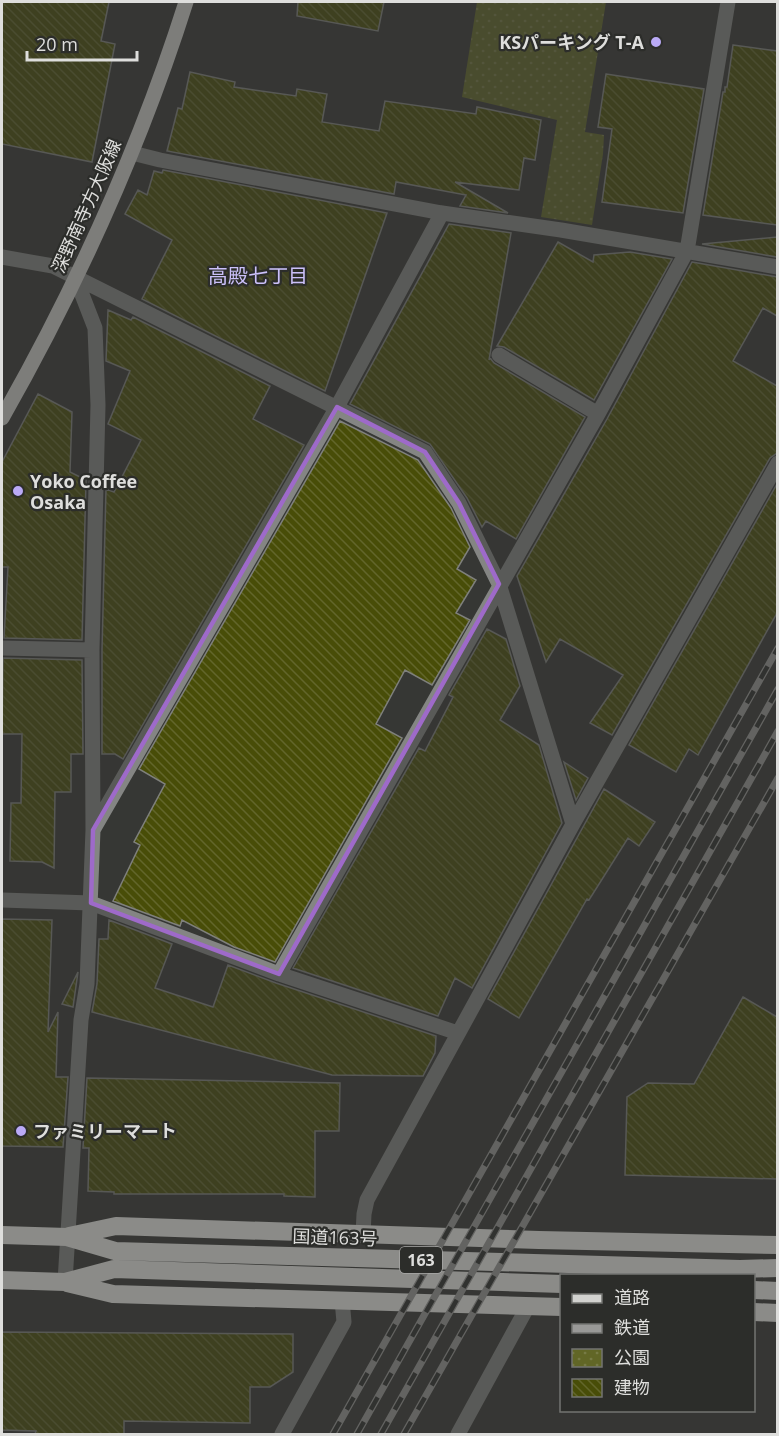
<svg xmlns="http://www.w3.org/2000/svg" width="779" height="1436" viewBox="0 0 779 1436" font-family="'Open Sans','Noto Sans JP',sans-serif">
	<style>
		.park { fill: url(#park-dots) }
		.building { fill: url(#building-back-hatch); stroke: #7f807c; stroke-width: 1.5 }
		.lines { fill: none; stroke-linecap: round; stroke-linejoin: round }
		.minor { stroke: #848583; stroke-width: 15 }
		.major { stroke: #d2d2cf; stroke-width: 15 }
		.highway { stroke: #f1f1ed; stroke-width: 18 }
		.rail-casing { stroke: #999997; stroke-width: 7 }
		.rail { stroke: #2c2d2a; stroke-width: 4.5; stroke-dasharray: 14; stroke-linecap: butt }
		.marked { fill: none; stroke: #9e6ac9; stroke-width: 4.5; stroke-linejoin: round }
		.poi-dot { fill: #baaaf6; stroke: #2c2d2a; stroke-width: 2 }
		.labels { text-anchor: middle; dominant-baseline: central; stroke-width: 4.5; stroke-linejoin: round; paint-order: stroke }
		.shield { fill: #2c2d2a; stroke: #a9a9a7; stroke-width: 1.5 }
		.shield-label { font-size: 16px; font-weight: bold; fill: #dededc }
		.poi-label { font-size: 18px; font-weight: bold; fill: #dededc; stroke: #2c2d2a; text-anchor: start }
		.street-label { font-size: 18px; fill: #dededc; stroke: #2c2d2a }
		.neighbourhood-label { font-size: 20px; fill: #cbc0f9; stroke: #2c2d2a }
	</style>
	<defs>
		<pattern id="park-dots" width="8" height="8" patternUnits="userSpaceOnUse" patternTransform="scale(1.5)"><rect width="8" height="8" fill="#616626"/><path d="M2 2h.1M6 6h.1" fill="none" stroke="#777b45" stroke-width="1.8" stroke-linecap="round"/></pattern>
		<pattern id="building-back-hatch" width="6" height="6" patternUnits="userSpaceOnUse" patternTransform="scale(1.5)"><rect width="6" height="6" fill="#484d08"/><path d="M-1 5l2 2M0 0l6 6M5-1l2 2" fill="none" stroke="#62662b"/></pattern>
	</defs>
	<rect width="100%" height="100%" fill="#363734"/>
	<path class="park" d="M 477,2 L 606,2 L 585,132 L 604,135 L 603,154 L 592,225 L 541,217 L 557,120 L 462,97 Z"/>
	<path class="building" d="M 2,2 L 109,2 L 101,41 L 115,44 L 92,162 L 2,144 Z
		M 298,2 L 384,2 L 378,31 L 297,16 Z
		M 733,45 L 777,51 L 777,225 L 703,215 L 723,92 L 725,92 L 725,87 L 727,87 Z
		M 190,72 L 235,82 L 234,87 L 296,96 L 297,89 L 327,94 L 322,122 L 379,131 L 385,101 L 476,114 L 477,107 L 541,120 L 535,160 L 524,158 L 519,190 L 455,182 L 508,213 L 460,206 L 466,195 L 396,182 L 394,194 L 167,151 L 178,108 L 182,109 Z
		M 606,74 L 704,89 L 683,213 L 602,202 L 612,129 L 598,127 Z
		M 163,170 L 387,213 L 325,391 L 142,299 L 172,240 L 125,214 L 138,190 L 147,195 L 154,171 L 162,173 Z
		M 449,224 L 511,233 L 489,360 L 490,358 L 494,363 L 585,417 L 516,539 L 486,521 L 482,527 L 467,498 L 430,444 L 350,404 Z
		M 777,237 L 777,257 L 702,244 Z
		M 558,242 L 593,262 L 594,255 L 630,252 L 672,259 L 594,400 L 504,347 L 497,346 Z
		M 692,262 L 777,277 L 777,316 L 763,308 L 733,361 L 777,386 L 777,453 L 770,458 L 612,735 L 590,723 L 623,675 L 560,639 L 546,662 L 517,576 L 607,419 Z
		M 108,310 L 131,320 L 133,317 L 270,386 L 253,419 L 304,445 L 123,759 L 115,754 L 102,754 L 102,650 L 106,489 L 114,492 L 141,440 L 108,424 L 130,371 L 106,361 Z
		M 38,394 L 72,412 L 70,472 L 86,480 L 82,640 L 4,638 L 8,567 L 2,567 L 2,462 Z
		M 340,421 L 418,460 L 451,508 L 470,547 L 457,569 L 476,580 L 456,613 L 470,620 L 432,685 L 405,670 L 376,724 L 402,738 L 275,962 L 234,947 L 182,920 L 180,926 L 113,901 L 140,845 L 134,842 L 165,784 L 139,769 Z
		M 777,484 L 777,613 L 698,755 L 689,749 L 676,772 L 629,745 Z
		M 487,629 L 506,639 L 520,686 L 500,720 L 539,745 L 562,823 L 472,988 L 455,978 L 438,1016 L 293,968 L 419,748 L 425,751 L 453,697 L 449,695 Z
		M 3,658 L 82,660 L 83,754 L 71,754 L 71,792 L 55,792 L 54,868 L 42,862 L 10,861 L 11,803 L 21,803 L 22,734 L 2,734 Z
		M 564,762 L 588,778 L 576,800 Z
		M 604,789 L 655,822 L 639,846 L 628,838 L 589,900 L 587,899 L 519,1018 L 488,999 Z
		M 2,919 L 52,920 L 48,1032 L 58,1012 L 56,1077 L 68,1077 L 63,1147 L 2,1146 Z
		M 109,920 L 172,944 L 155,988 L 213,1007 L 228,965 L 276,983 L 436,1036 L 435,1053 L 423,1076 L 332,1075 L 92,1012 L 97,984 L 99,939 L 108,939 Z
		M 78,972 L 73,1007 L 62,1004 Z
		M 743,997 L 777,1017 L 777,1179 L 625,1175 L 627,1097 L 648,1083 L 694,1084 Z
		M 87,1078 L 340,1083 L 339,1131 L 315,1131 L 315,1197 L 284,1196 L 284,1194 L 114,1194 L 114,1192 L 88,1191 L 89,1148 L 83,1148 Z
		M 2,1332 L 293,1334 L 293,1372 L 270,1387 L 250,1387 L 250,1423 L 124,1421 L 124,1434 L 35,1434 L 36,1431 L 2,1430 Z"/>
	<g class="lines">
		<path class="minor" d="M 132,153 L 160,160 L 442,213 L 561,230 L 778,267
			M 2,257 L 53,266 L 425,452 L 459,503 L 499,584 L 573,824
			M 499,355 L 598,414
			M 2,648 L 92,650
			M 93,830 L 337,407 L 442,213
			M 2,900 L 91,903 L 279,974 L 458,1033
			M 279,974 L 598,414 L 687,251 L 728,2
			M 363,1235 L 364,1214 L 367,1200 L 573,824 L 778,463
			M 65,1282 L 81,1020 L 87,984 L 93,830 L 92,650 L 98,405 L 95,328 L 76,279
			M 282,1434 L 344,1322 L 342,1300
			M 458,1434 L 528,1306"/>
		<path class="major" d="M 2,418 C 77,286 140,147 186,2"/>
		<path class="highway" d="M 2,1235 L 67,1237 L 115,1251 L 740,1269 L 778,1268
			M 69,1236 L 116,1226 L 539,1240 L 778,1245
			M 2,1280 L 65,1282 L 114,1269 L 562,1284
			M 67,1283 L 113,1294 L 562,1307
			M 754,1290 L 778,1291
			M 754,1312 L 778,1313"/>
		<g class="rail-casing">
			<path id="rail" d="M 333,1434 L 778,648
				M 357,1434 L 778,689
				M 381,1434 L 778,731
				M 404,1434 L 778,778"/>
		</g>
		<use href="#rail" class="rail"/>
	</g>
	<path d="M0 0H779V1436H0ZM 337,407 L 425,452 L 459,503 L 499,584 L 279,974 L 91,903 L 93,830 Z" fill="#363734" fill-opacity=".55" fill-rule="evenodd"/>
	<path class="marked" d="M 337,407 L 425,452 L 459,503 L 499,584 L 279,974 L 91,903 L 93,830 Z"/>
	<g class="poi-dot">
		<circle cx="656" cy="42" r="6"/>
		<circle cx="18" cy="491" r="6"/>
		<circle cx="21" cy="1131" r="6"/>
	</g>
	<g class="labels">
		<rect class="shield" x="400" y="1247" width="42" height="26" rx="4.5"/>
		<g class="shield-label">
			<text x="421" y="1260">163</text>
		</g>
		<g class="poi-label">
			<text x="644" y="42" text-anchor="end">KSパーキング T-A</text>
			<text x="30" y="481">Yoko Coffee<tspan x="30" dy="21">Osaka</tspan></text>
			<text x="33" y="1131">ファミリーマート</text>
		</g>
		<g class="street-label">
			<text transform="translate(86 206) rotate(-66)">深野南寺方大阪線</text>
			<text transform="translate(335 1237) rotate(2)">国道163号</text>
		</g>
		<g class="neighbourhood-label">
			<text x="258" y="275">高殿七丁目</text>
		</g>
	</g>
	<rect width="779" height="1436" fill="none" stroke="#dededc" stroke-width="6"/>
	<rect x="560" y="1274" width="195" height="138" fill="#2c2d2a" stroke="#737471" stroke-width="1.5"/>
	<rect x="572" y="1294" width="30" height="9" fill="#d2d2cf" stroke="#737471" stroke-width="1.5"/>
	<text x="614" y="1304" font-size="18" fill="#dededc">道路</text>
	<rect x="572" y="1324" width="30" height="9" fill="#999997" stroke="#737471" stroke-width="1.5"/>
	<text x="614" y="1334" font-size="18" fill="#dededc">鉄道</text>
	<rect x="572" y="1349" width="30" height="18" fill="url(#park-dots)" stroke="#737471" stroke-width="1.5"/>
	<text x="614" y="1364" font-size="18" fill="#dededc">公園</text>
	<rect x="572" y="1379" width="30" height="18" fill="url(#building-back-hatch)" stroke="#737471" stroke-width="1.5"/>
	<text x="614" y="1394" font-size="18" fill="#dededc">建物</text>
	<path d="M27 51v9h110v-9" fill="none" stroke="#dededc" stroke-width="3"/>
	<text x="36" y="51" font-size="18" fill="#dededc" stroke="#2c2d2a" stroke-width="4.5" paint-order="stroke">20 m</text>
</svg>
